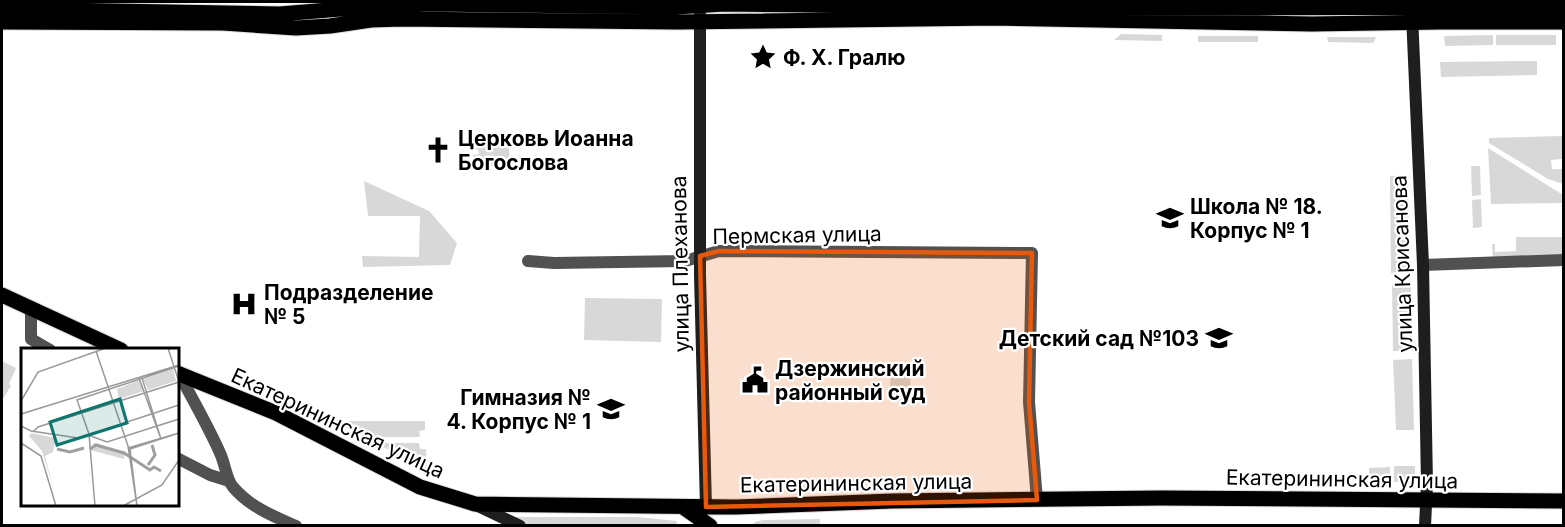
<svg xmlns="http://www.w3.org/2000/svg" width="1565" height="527" viewBox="0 0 1565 527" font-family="Inter,sans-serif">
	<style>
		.green { fill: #d8d8d8 }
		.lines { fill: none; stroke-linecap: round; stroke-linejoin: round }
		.primary-casing { stroke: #dbdbdb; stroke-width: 17 }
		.street { stroke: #515151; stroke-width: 12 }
		.secondary { stroke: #1e1e1e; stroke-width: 12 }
		.primary { stroke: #000; stroke-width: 15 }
		.marked { fill: #e8590c; fill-opacity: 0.2; stroke: #e8590c; stroke-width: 4.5; stroke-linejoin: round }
		.labels { text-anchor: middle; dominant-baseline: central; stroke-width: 4.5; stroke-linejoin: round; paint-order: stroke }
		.poi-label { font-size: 21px; font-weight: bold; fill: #000; stroke: #fff; text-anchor: start }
		.street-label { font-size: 21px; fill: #000; stroke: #fff }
		.inset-river { fill: none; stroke: #9f9f9f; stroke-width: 3 }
		.inset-road { fill: none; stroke: #999; stroke-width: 1.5 }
		.view { fill: #0f766e; fill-opacity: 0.15; stroke: #0f766e; stroke-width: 3 }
		.inset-edge { fill: none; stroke: #000; stroke-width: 3 }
	</style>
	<rect width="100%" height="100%" fill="#fff"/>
	<path class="green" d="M 1121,34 L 1162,35 L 1162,41 L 1114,40 Z
		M 1493,35 L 1493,45 L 1445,46 L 1444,36 Z
		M 1496,35 L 1556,35 L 1556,45 L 1496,45 Z
		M 1198,36 L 1258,36 L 1258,42 L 1198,42 Z
		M 1327,37 L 1376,37 L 1373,43 L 1328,42 Z
		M 1537,61 L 1537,75 L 1441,77 L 1440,62 Z
		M 1563,136 L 1562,159 L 1551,160 L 1552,169 L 1562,169 L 1563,184 L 1548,179 L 1489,143 L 1489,138 Z
		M 471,140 L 528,140 L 528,147 L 509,148 L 510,166 L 490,166 L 474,172 L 473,155 L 479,154 L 478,149 L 471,148 Z
		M 1488,148 L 1563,195 L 1563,203 L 1491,204 Z
		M 1471,166 L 1480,166 L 1481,195 L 1472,196 Z
		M 1408,175 L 1410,272 L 1391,273 L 1390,176 Z
		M 364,181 L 429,211 L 457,243 L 450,265 L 363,267 L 362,256 L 419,257 L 420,216 L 368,216 Z
		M 1481,199 L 1482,227 L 1473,228 L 1472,200 Z
		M 1516,237 L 1563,237 L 1563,258 L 1493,259 L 1492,244 L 1495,244 L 1495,252 L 1516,251 Z
		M 1392,284 L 1411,284 L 1412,351 L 1393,351 Z
		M 585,298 L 662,299 L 661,342 L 584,340 Z
		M 1412,359 L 1414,430 L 1396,430 L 1393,360 Z
		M 2,361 L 16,368 L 9,384 L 11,386 L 2,400 Z
		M 898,368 L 910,368 L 911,401 L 891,402 L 890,375 L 898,375 Z
		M 334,421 L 425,421 L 425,430 L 419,431 L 420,437 L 364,437 Z
		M 375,443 L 419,443 L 420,449 L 426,449 L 427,469 Z
		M 1394,466 L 1415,466 L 1415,482 L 1394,482 Z
		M 1390,467 L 1390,481 L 1369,481 L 1369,468 Z
		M 509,517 L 638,517 L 677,521 L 676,526 L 532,526 Z
		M 820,519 L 820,525 L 752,525 L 755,522 L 763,520 Z"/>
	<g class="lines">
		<g class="primary-casing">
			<path id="primary" d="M 2,9 L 280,14 L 377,6 L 432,4 L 676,7 L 724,4 L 1102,8 L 1564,7
				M 2,22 L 223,23 L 296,28 L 330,26 L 371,20 L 402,19 L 677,22 L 995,18 L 1312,24 L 1440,22 L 1564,22
				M 2,295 L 121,350
				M 177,373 L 276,413 L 420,487 L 475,504 L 736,507 L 892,501 L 1161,498 L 1564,501
				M 683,507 L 710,526"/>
		</g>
		<path class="street" d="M 528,261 L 554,263 L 685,261 L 719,251 L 1032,253 L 1029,402 L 1037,500
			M 1423,265 L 1564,260
			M 31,310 L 31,339 L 50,350
			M 179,374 C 193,400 208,426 220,453 C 225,463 226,479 233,487 C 250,507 273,516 296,526
			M 177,458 L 210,475 L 229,481"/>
		<path class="secondary" d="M 700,14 L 700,275 L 706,507
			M 1412,15 L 1423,265 L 1427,484 L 1425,526
			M 476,505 L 520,526"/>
		<use href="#primary" class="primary"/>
	</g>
	<path class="marked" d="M 719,251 L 1032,253 L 1029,402 L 1037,500 L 706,507 L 700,256 Z"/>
	<defs>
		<g id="sight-bare" transform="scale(2.07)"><path d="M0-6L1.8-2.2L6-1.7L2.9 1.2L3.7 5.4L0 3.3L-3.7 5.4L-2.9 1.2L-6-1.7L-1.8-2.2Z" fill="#000" stroke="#fff" stroke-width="2.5" paint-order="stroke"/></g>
		<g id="church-bare" transform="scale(2.07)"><path d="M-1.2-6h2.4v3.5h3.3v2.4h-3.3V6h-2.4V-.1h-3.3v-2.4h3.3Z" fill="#000" stroke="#fff" stroke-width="2.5" paint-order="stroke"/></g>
		<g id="school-bare" transform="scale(2.07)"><path d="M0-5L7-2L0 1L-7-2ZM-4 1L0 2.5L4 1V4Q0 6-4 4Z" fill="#000" stroke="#fff" stroke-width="2.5" paint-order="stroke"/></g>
		<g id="hospital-bare" transform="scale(2.07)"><path d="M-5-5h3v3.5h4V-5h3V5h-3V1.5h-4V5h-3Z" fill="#000" stroke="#fff" stroke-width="2.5" paint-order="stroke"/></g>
		<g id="civic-bare" transform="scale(2.07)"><path d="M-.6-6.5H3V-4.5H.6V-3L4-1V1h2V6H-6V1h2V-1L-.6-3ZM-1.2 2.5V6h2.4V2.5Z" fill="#000" stroke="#fff" stroke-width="2.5" paint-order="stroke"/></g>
	</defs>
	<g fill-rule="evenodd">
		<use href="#sight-bare" x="763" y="57"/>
		<use href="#church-bare" x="438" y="150"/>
		<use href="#school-bare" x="1170" y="218"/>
		<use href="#hospital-bare" x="244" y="304"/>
		<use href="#school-bare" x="1219" y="338"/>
		<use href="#civic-bare" x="755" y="380"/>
		<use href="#school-bare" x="611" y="409"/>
	</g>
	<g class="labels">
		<g class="poi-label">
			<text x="783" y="57">Ф. Х. Гралю</text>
			<text x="458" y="138">Церковь Иоанна<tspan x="458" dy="24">Богослова</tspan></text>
			<text x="1190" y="206">Школа № 18.<tspan x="1190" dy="24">Корпус № 1</tspan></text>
			<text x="264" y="292">Подразделение<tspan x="264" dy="24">№ 5</tspan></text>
			<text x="1199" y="338" text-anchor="end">Детский сад №103</text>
			<text x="775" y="368">Дзержинский<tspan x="775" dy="24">районный суд</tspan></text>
			<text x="591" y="397" text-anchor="end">Гимназия №<tspan x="591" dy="24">4. Корпус № 1</tspan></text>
		</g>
		<g class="street-label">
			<text transform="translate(797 235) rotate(-1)">Пермская улица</text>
			<text transform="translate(680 264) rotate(-91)">улица Плеханова</text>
			<text transform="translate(1402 264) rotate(-92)">улица Крисанова</text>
			<text transform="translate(338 423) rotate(25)">Екатерининская улица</text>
			<text transform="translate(1342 479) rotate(1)">Екатерининская улица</text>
			<text transform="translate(856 483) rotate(-1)">Екатерининская улица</text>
		</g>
	</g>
	<g transform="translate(21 348)">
		<rect width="158" height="158" fill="#fff"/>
		<path d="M 152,21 L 155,33 L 127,42 L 122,31 ZM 119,32 L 123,43 L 98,51 L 96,41 ZM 10,85 L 35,90 L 32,104 L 24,108 L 32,139 L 21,103 L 8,88 ZM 73,95 L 90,103 L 104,103 L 103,111 L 69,102 Z" fill="#d8d8d8"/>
		<path class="inset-river" d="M 36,101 L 49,104 L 63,100M 69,101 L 75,97 L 103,105 L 129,122 L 133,119 L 140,123M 127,117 L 134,107 L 131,97"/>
		<path class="inset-road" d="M 147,0 L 158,34M 75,3 L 107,98 L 116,158M 118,30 L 140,91M 121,30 L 140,91M 0,53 L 17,24 L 85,0M 0,66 L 158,17M 0,78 L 10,83 L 57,90 L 158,57M 12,84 L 17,79 L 158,34M 67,87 L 86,94 L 158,71M 0,95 L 20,108 L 35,158M 107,100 L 158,85M 74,158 L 68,86 L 56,52 L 158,18M 102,158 L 141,137 L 158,112M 116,158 L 109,101 L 158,85"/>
		<path class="view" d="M 99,51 L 106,75 L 36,97 L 29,74 Z"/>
		<rect width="158" height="158" class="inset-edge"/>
	</g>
	<rect width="1565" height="527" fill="none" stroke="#000000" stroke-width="6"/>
</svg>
